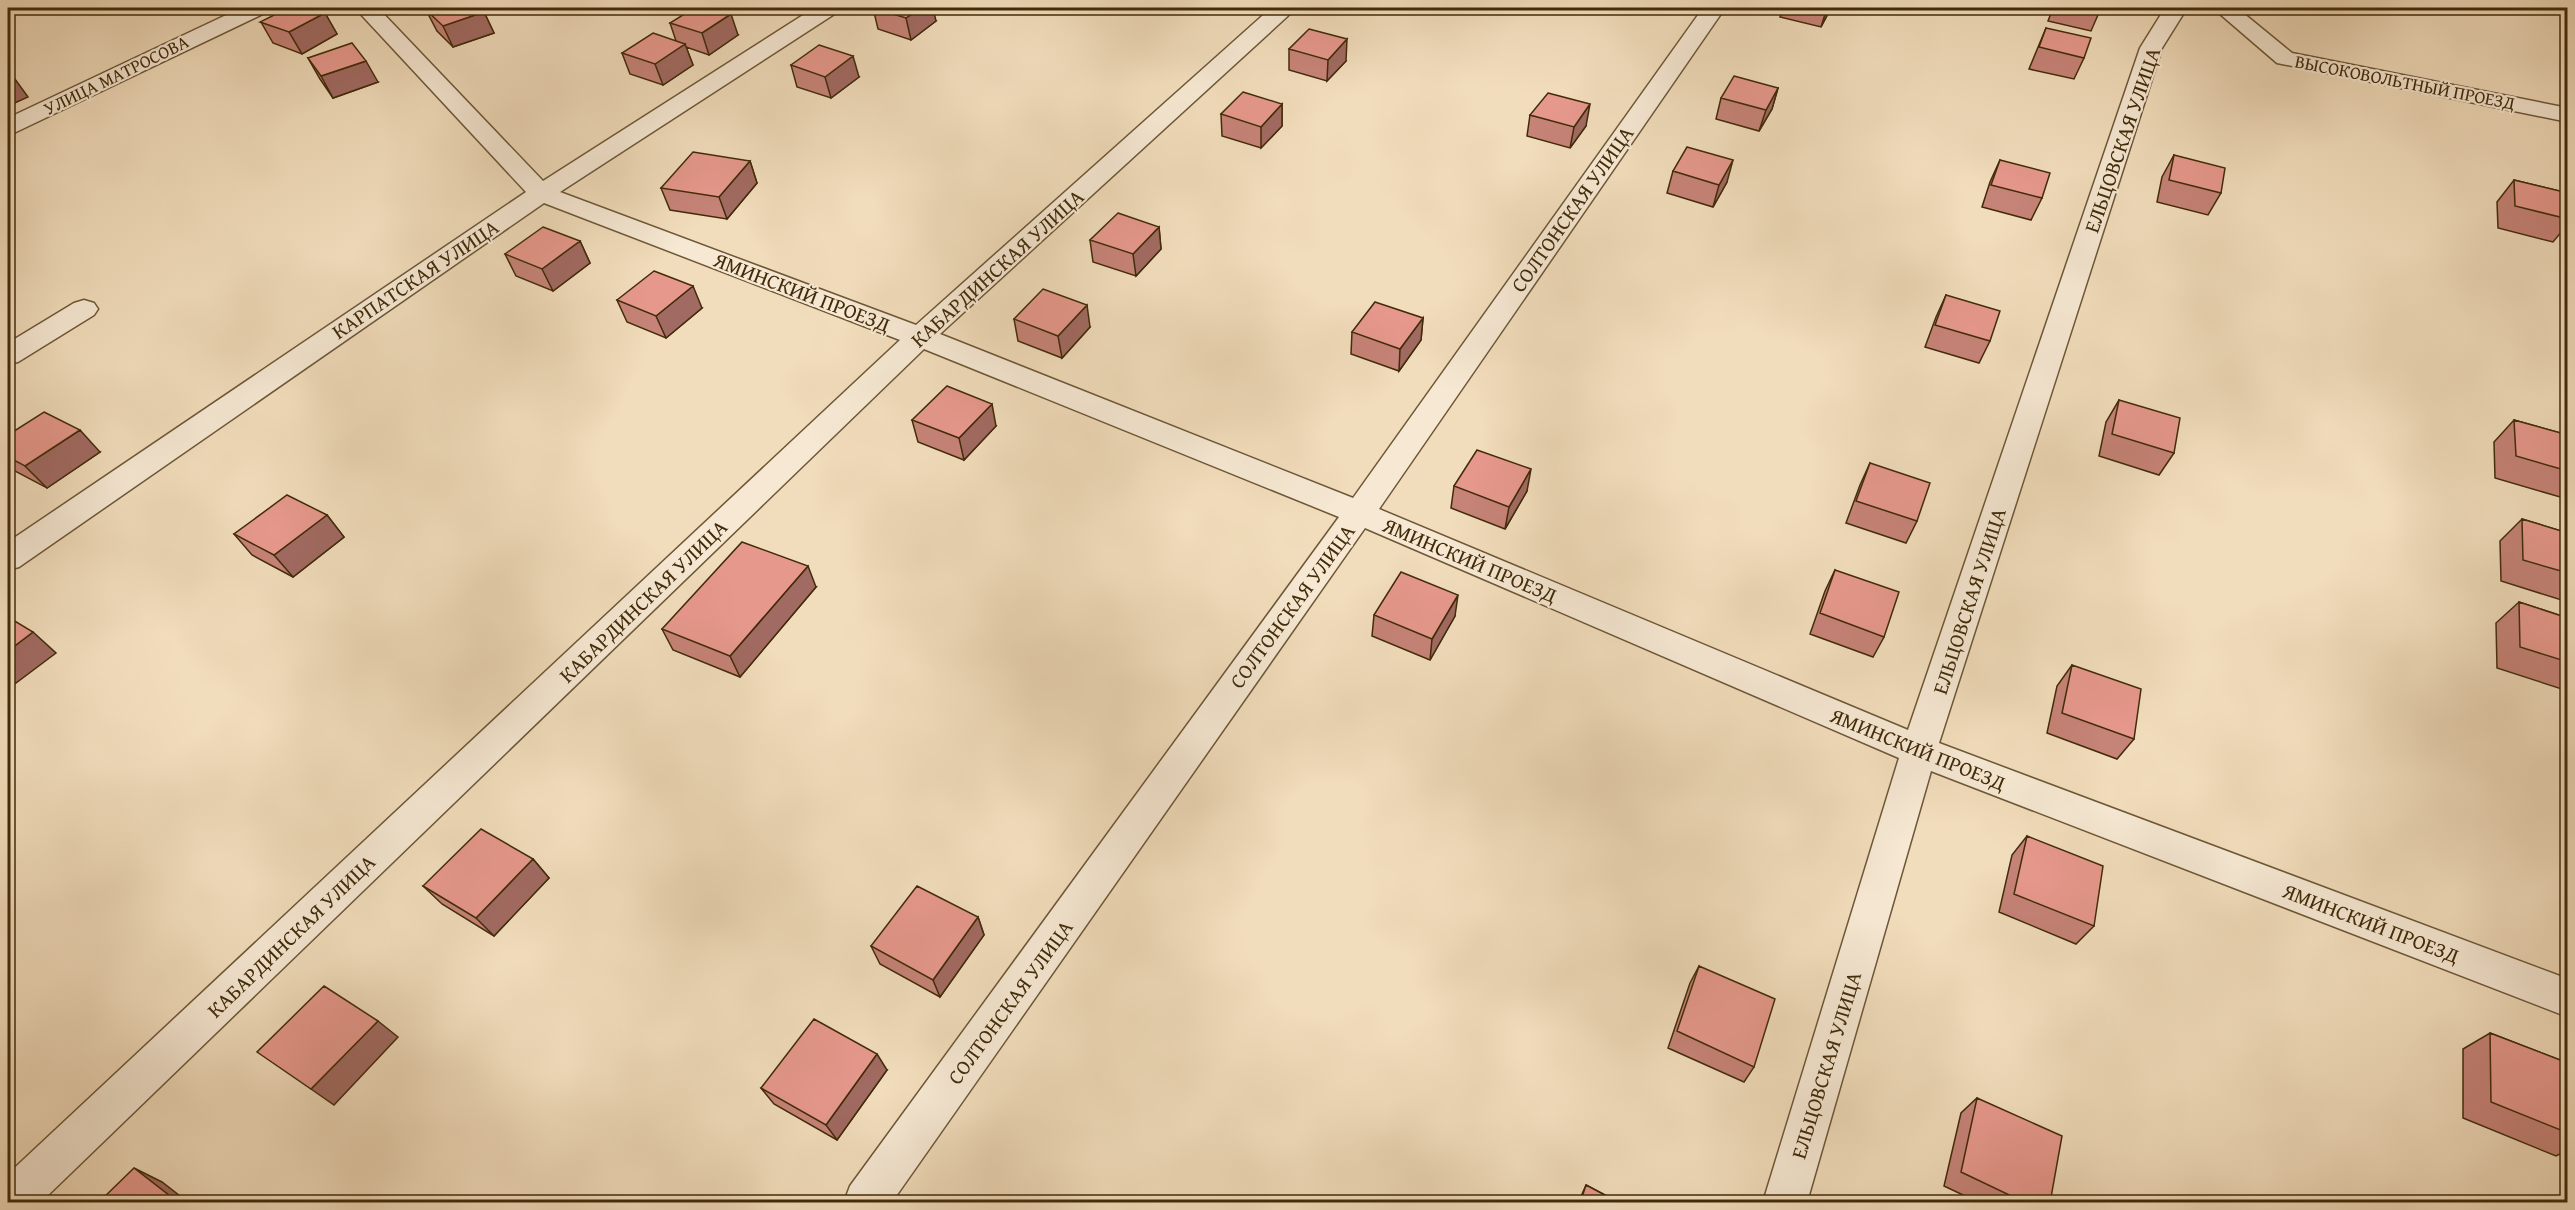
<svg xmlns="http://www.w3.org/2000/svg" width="2575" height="1210" viewBox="0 0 2575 1210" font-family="'Gentium Book Plus',serif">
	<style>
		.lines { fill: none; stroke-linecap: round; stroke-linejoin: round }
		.minor-casing { stroke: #6d5736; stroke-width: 3 }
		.minor { fill: #f6e8d3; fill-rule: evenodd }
		.wall { fill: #c68378; stroke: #412b09; stroke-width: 1.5 }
		.shaded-wall { fill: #a16a62; stroke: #412b09; stroke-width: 1.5 }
		.building { fill: #e6988c; stroke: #412b09; stroke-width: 1.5 }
		.labels { text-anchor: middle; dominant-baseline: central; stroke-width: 4.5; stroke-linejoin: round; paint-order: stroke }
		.far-street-label { font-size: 18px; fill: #412b09; stroke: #f6e8d3 }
		.street-label { font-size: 21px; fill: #412b09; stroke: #f6e8d3 }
	</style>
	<rect width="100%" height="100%" fill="#f1dcbb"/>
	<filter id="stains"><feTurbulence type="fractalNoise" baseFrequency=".00333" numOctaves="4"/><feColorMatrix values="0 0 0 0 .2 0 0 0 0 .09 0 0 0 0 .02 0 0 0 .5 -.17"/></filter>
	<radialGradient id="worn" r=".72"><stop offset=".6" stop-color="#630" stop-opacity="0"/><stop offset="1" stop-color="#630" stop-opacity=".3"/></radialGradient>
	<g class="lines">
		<g class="minor-casing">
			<path id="minor" d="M 241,8 L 268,8 L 265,13 L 16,132 L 8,134 L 8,118 Z
				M 355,8 L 378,8 L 543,181 L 814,8 L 839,8 L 836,13 L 560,192 L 916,325 L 1271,8 L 1294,8 L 1291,13 L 940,334 L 1353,498 L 1703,8 L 1725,8 L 1379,509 L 1908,730 L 2140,48 L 2165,8 L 2187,8 L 2162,48 L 1939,743 L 2568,979 L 2568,1017 L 1931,771 L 1807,1202 L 1763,1202 L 1899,758 L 1365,528 L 892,1202 L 844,1202 L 850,1186 L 1339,517 L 924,349 L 41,1202 L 8,1202 L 8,1174 L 900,340 L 544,203 L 19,567 L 8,570 L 8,542 L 526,192 Z
				M 2213,8 L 2237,8 L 2292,53 L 2568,108 L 2568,122 L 2277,63 Z
				M 84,300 L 94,303 L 98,309 L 94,315 L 18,362 L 8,364 L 8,343 L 74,303 Z"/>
		</g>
		<use href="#minor" class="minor"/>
	</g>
	<path class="wall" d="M 873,8 L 936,21 L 911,40 L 878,29 Z
		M 1783,8 L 1831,8 L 1821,27 L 1780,17 Z
		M 2053,8 L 2101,8 L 2091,31 L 2048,21 Z
		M 426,10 L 484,12 L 494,33 L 453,47 L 437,31 Z
		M 325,13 L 337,34 L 302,54 L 273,43 L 261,22 Z
		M 670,23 L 738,35 L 709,55 L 686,47 L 693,65 L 663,85 L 630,74 L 622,53 L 676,41 Z
		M 2046,28 L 2084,58 L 2074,79 L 2029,69 Z
		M 1289,49 L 1346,61 L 1327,81 L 1289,70 Z
		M 308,58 L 378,82 L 333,98 L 320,79 Z
		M 791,65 L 859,77 L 831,98 L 797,87 Z
		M 1778,88 L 1772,109 L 1759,131 L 1716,119 L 1721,98 Z
		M 1282,104 L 1282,126 L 1261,148 L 1222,136 L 1221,114 Z
		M 1530,115 L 1586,126 L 1570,148 L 1527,136 Z
		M 2174,155 L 2221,193 L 2208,215 L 2157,202 L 2162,177 Z
		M 2000,160 L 2042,198 L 2031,220 L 1982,207 L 1990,182 Z
		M 750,161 L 757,183 L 727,219 L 670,210 L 661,188 Z
		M 1673,171 L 1727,182 L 1713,207 L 1667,193 Z
		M 2514,180 L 2568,193 L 2568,224 L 2553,242 L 2498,228 L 2497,202 Z
		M 1159,227 L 1161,249 L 1136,276 L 1093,262 L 1090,240 Z
		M 580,241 L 590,263 L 553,291 L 516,276 L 505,254 Z
		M 1946,295 L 1990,341 L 1979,363 L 1925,347 L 1936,317 Z
		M 617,300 L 702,308 L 666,338 L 627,322 Z
		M 1423,318 L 1421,340 L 1399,371 L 1351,354 L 1352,332 Z
		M 1014,319 L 1090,327 L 1062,358 L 1018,341 Z
		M 2119,400 L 2174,453 L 2159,475 L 2099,456 L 2106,422 Z
		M 912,420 L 996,426 L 964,460 L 918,442 Z
		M 2514,420 L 2568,435 L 2568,490 L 2560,497 L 2495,478 L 2494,442 Z
		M 8,435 L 100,452 L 47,488 L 11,469 L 8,466 Z
		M 1870,463 L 1917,521 L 1906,543 L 1846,523 L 1860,485 Z
		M 1454,486 L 1527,491 L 1505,529 L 1451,508 Z
		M 327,515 L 344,537 L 293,577 L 252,555 L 234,534 Z
		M 2522,519 L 2568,533 L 2568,602 L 2501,581 L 2500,541 Z
		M 1835,570 L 1884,637 L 1873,657 L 1810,634 L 1825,591 Z
		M 816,587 L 740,677 L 673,650 L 662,629 Z
		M 2519,602 L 2568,618 L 2568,691 L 2497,668 L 2496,623 Z
		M 1374,615 L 1455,616 L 1430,660 L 1372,636 Z
		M 2072,665 L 2134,739 L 2117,759 L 2047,733 L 2057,686 Z
		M 2027,836 L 2094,926 L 2076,944 L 1999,912 L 2012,855 Z
		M 533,859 L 549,878 L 494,936 L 442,904 L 423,886 Z
		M 978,917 L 984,935 L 940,997 L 880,964 L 871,946 Z
		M 1699,966 L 1754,1067 L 1744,1082 L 1668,1048 L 1690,983 Z
		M 2490,1033 L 2568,1063 L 2568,1150 L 2556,1156 L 2463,1118 L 2463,1049 Z
		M 887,1070 L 837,1140 L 774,1104 L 761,1088 Z
		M 1977,1098 L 2050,1203 L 1980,1203 L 1944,1186 L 1961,1113 Z
		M 1586,1185 L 1620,1203 L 1578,1203 Z"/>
	<path class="shaded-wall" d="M 921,8 L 933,8 L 936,21 L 911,40 L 906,18 Z
		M 1827,8 L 1831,8 L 1821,27 Z
		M 484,12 L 494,33 L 453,47 L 443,26 Z
		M 325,13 L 337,34 L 302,54 L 289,32 Z
		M 731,14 L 738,35 L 709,55 L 702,33 Z
		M 1347,39 L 1346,61 L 1327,81 L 1328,60 Z
		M 685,44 L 693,65 L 663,85 L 655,64 Z
		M 853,56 L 859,77 L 831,98 L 825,77 Z
		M 366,61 L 378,82 L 333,98 L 321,76 Z
		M 12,75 L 28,97 L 8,106 L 8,77 Z
		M 1778,88 L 1772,109 L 1759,131 L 1766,110 Z
		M 1282,104 L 1282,126 L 1261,148 L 1261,127 Z
		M 1590,104 L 1586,126 L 1570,148 L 1574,127 Z
		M 1733,160 L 1727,182 L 1713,207 L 1719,185 Z
		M 750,161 L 757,183 L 727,219 L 719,197 Z
		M 1159,227 L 1161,249 L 1136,276 L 1133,254 Z
		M 580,241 L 590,263 L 553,291 L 542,269 Z
		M 693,286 L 702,308 L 666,338 L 656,316 Z
		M 1087,305 L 1090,327 L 1062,358 L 1058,336 Z
		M 1423,318 L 1421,340 L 1399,371 L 1400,349 Z
		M 992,404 L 996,426 L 964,460 L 959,438 Z
		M 80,430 L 100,452 L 47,488 L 25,466 Z
		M 1531,469 L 1527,491 L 1505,529 L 1509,507 Z
		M 327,515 L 344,537 L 293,577 L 274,555 Z
		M 808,566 L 816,587 L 740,677 L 730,656 Z
		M 1458,595 L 1455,616 L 1430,660 L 1432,639 Z
		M 33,632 L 56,653 L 8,689 L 8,651 Z
		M 533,859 L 549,878 L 494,936 L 476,918 Z
		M 978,917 L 984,935 L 940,997 L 933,980 Z
		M 378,1021 L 398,1037 L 334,1105 L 311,1089 Z
		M 877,1054 L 887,1070 L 837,1140 L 826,1125 Z
		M 134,1168 L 162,1182 L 189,1203 L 179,1203 Z"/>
	<path class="building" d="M 288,8 L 309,8 L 325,13 L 289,32 L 260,22 Z
		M 433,8 L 480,8 L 484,12 L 443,26 L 426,10 Z
		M 694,8 L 711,8 L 731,14 L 702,33 L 670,23 Z
		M 873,8 L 921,8 L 906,18 Z
		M 2046,28 L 2091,38 L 2084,58 L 2039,47 Z
		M 1309,29 L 1347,39 L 1328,60 L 1289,49 Z
		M 653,33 L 685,44 L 655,64 L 622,53 Z
		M 352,43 L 366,61 L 321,76 L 308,58 Z
		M 819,45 L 853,56 L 825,77 L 791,65 Z
		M 1734,76 L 1778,88 L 1766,110 L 1721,98 Z
		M 1243,92 L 1282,104 L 1261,127 L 1221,114 Z
		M 1548,93 L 1590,104 L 1574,127 L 1530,115 Z
		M 1687,147 L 1733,160 L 1719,185 L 1673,171 Z
		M 693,152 L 750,161 L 719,197 L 661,188 Z
		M 2174,155 L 2225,168 L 2221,193 L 2169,180 Z
		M 2000,160 L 2050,173 L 2042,198 L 1991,185 Z
		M 2514,180 L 2568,193 L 2568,219 L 2515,206 Z
		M 1118,213 L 1159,227 L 1133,254 L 1090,240 Z
		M 543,227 L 580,241 L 542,269 L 505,254 Z
		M 654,271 L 693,286 L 656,316 L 617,300 Z
		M 1043,289 L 1087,305 L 1058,336 L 1014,319 Z
		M 1946,295 L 2000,311 L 1990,341 L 1935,325 Z
		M 1375,302 L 1423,318 L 1400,349 L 1352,332 Z
		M 947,386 L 992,404 L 959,438 L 912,420 Z
		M 2119,400 L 2180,418 L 2174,453 L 2112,434 Z
		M 44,412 L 80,430 L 25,466 L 8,457 L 8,435 Z
		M 2514,420 L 2568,435 L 2568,471 L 2516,456 Z
		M 1477,450 L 1531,469 L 1509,507 L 1454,486 Z
		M 1870,463 L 1930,483 L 1917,521 L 1856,501 Z
		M 287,495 L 327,515 L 274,555 L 234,534 Z
		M 2522,519 L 2568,533 L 2568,573 L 2523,560 Z
		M 742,542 L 808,566 L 730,656 L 662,629 Z
		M 1835,570 L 1899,592 L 1884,637 L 1820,613 Z
		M 1401,572 L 1458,595 L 1432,639 L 1374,615 Z
		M 2519,602 L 2568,618 L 2568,662 L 2520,647 Z
		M 8,617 L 33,632 L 8,651 Z
		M 2072,665 L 2141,689 L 2134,739 L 2062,713 Z
		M 481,829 L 533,859 L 476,918 L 423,886 Z
		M 2027,836 L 2103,866 L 2094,926 L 2014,894 Z
		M 917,886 L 978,917 L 933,980 L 871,946 Z
		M 1699,966 L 1775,999 L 1754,1067 L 1677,1031 Z
		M 324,986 L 378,1021 L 311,1089 L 257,1052 Z
		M 814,1019 L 877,1054 L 826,1125 L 761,1088 Z
		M 2490,1033 L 2568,1063 L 2568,1133 L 2491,1102 Z
		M 1977,1098 L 2062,1136 L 2050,1203 L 2026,1203 L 1961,1172 Z
		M 134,1168 L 179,1203 L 98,1203 Z
		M 1586,1185 L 1620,1203 L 1580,1203 Z"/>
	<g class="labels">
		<g class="far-street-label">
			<text transform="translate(116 75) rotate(-26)">УЛИЦА МАТРОСОВА</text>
			<text transform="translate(2405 82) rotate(11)">ВЫСОКОВОЛЬТНЫЙ ПРОЕЗД</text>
		</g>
		<g class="street-label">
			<text transform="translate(2122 140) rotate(-71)">ЕЛЬЦОВСКАЯ УЛИЦА</text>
			<text transform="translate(1572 209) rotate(-55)">СОЛТОНСКАЯ УЛИЦА</text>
			<text transform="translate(997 268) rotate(-42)">КАБАРДИНСКАЯ УЛИЦА</text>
			<text transform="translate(415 279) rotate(-34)">КАРПАТСКАЯ УЛИЦА</text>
			<text transform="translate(802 292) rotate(21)">ЯМИНСКИЙ ПРОЕЗД</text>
			<text transform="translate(1470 560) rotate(23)">ЯМИНСКИЙ ПРОЕЗД</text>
			<text transform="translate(643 601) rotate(-44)">КАБАРДИНСКАЯ УЛИЦА</text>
			<text transform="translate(1969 601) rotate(-72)">ЕЛЬЦОВСКАЯ УЛИЦА</text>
			<text transform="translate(1292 606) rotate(-54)">СОЛТОНСКАЯ УЛИЦА</text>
			<text transform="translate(1918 749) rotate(22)">ЯМИНСКИЙ ПРОЕЗД</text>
			<text transform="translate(2371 923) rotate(21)">ЯМИНСКИЙ ПРОЕЗД</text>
			<text transform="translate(291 936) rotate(-44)">КАБАРДИНСКАЯ УЛИЦА</text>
			<text transform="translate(1010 1002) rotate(-54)">СОЛТОНСКАЯ УЛИЦА</text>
			<text transform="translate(1826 1065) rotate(-73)">ЕЛЬЦОВСКАЯ УЛИЦА</text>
		</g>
	</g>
	<rect width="2575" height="1210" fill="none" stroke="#f1dcbb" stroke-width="30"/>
	<rect x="9" y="9" width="2557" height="1192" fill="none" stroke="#412b09" stroke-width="3"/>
	<rect x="15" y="15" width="2545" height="1180" fill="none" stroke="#412b09" stroke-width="1.5"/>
	<rect width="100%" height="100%" filter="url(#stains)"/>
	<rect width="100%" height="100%" fill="url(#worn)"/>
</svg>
